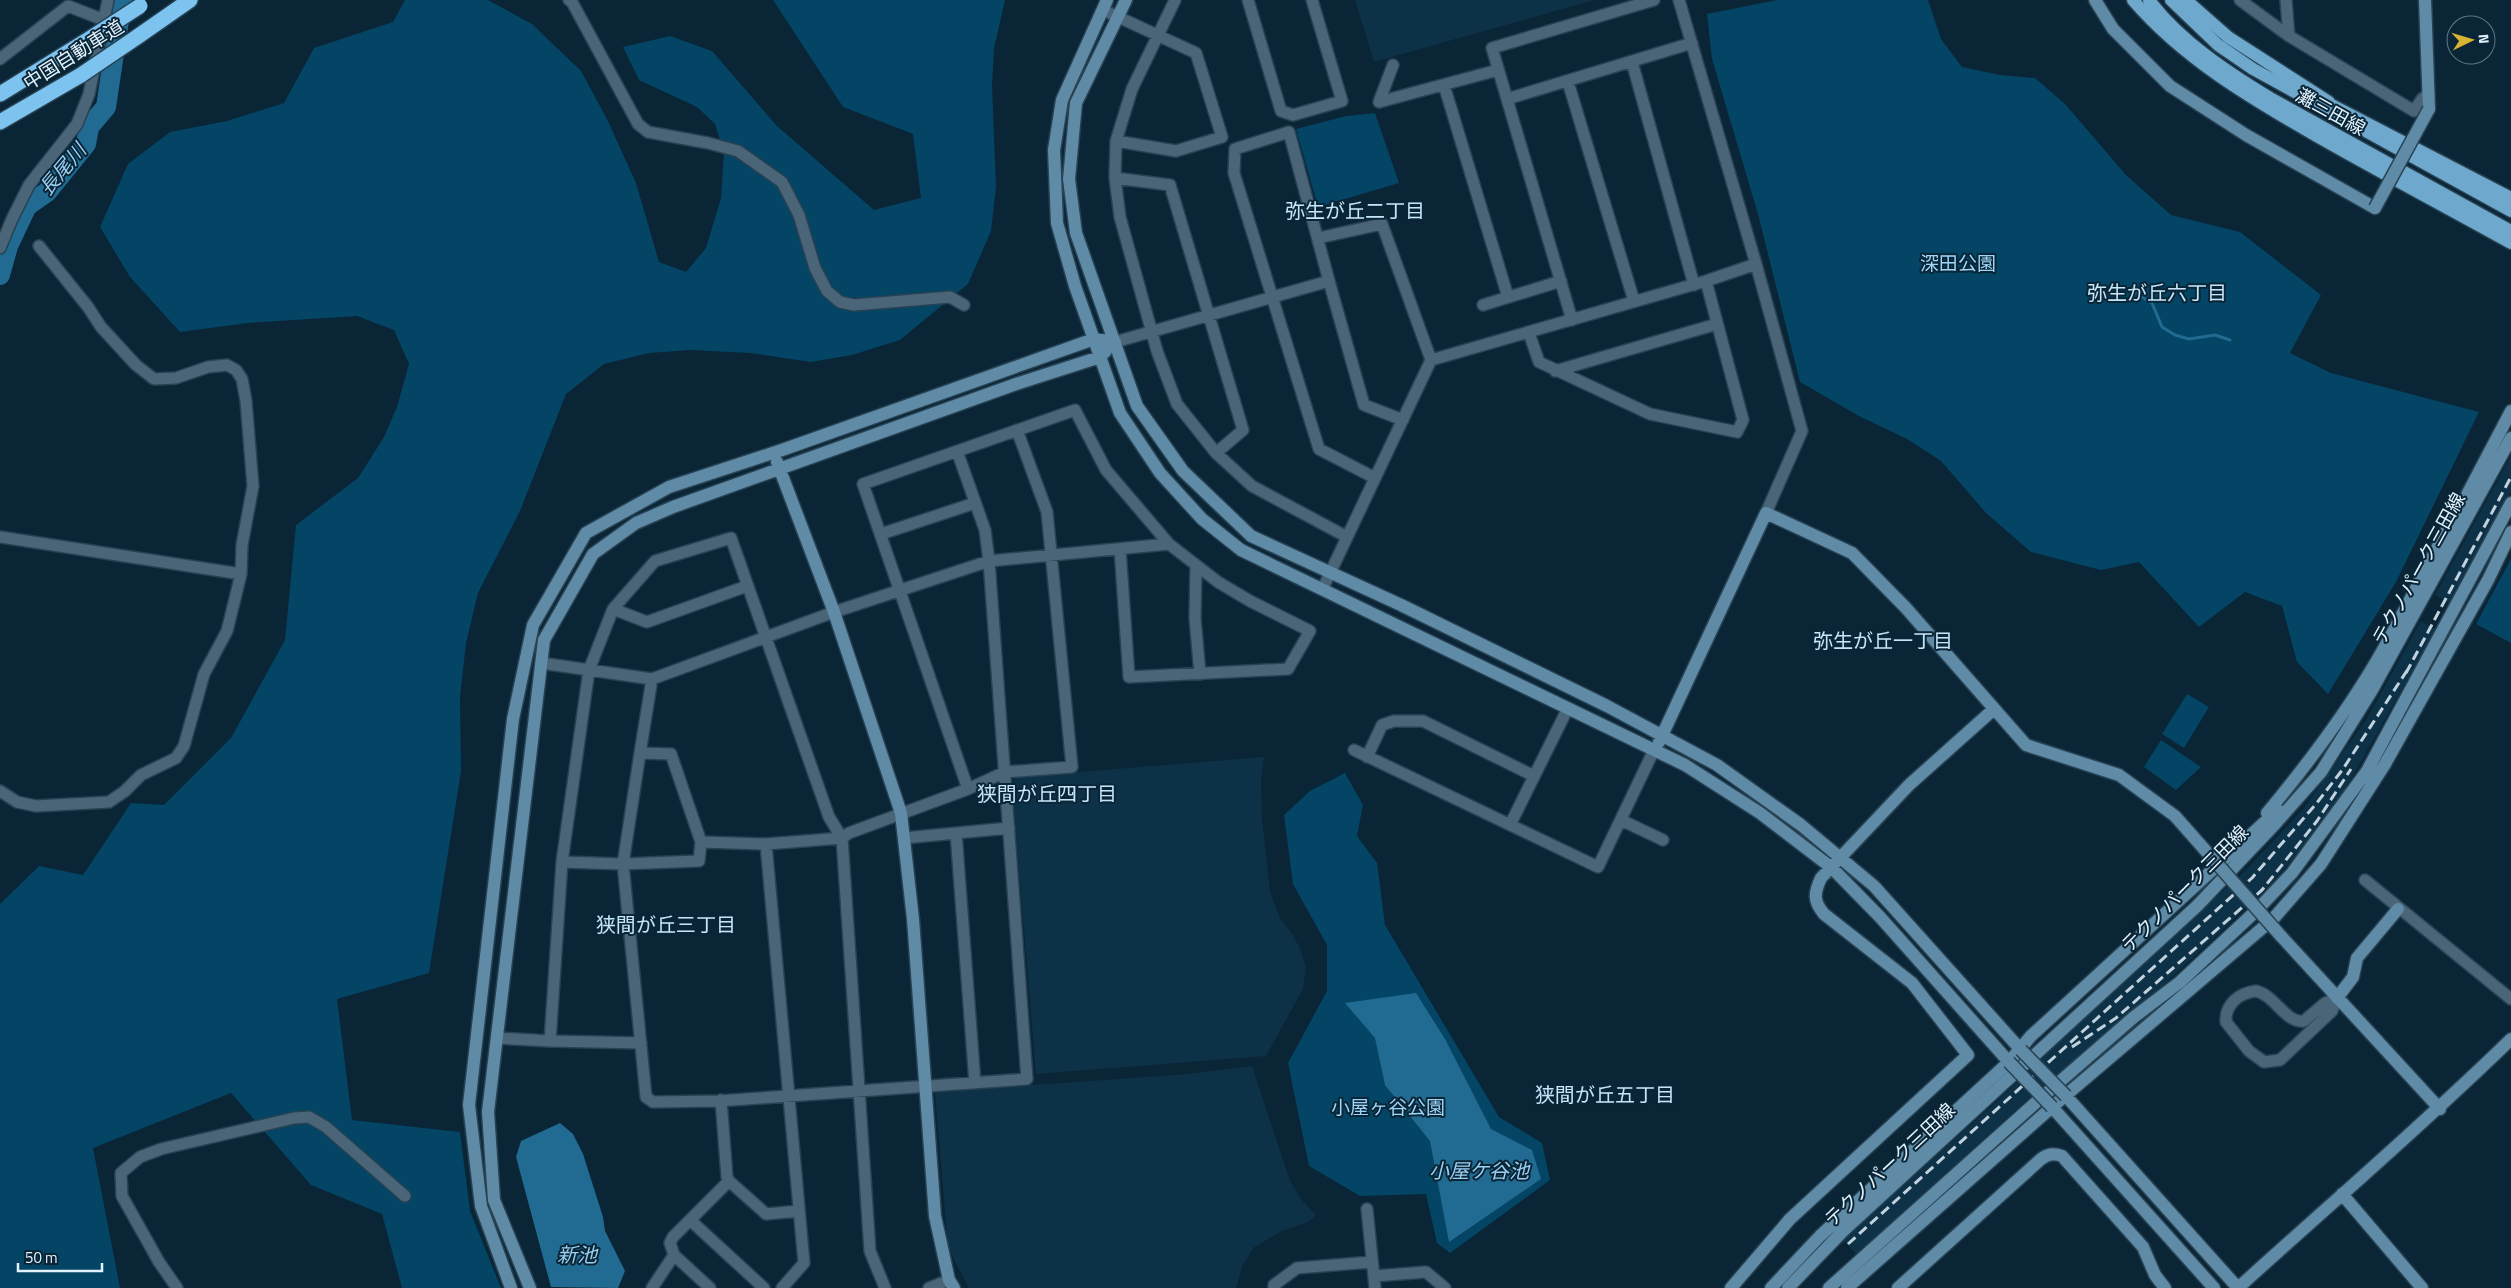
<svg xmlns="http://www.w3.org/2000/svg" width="2511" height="1288" viewBox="0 0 2511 1288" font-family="'Titillium Web','Noto Sans JP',sans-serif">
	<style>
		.built { fill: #0d3247 }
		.green { fill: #044464 }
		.water { fill: #216b93 }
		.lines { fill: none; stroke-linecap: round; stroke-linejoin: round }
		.stream { stroke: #216b93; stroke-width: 3 }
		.river { stroke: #216b93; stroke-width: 20 }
		.street-casing { stroke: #274252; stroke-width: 14 }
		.secondary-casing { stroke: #274252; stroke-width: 15 }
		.primary-casing { stroke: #274252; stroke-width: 15 }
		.highway-casing { stroke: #274252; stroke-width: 18 }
		.street { stroke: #4a6577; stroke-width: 11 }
		.secondary { stroke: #5f8ba7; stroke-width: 12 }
		.primary { stroke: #6ea8cd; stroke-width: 12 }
		.highway { stroke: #7cc3ef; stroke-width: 15 }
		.rail { stroke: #c1d2de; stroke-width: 3; stroke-dasharray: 10 5; stroke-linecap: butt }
		.secondary-bridge-casing { stroke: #274252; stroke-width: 15; stroke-linecap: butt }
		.highway-bridge-casing { stroke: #274252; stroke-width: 18; stroke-linecap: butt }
		.secondary-bridge { stroke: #5f8ba7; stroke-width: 12 }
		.highway-bridge { stroke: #7cc3ef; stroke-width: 15 }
		.labels { text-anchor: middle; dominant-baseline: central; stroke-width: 4; stroke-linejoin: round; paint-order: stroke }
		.street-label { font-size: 19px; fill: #e2f2fd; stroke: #092536 }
		.park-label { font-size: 19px; fill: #9fd5f9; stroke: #092536 }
		.water-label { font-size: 20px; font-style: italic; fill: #98cff2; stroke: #092536 }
		.neighbourhood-label { font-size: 20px; fill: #c4e5fa; stroke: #092536 }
	</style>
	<rect width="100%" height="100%" fill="#092536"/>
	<path class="built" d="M 1355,0 L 1594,0 L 1374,62 Z
		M 2511,456 L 2511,491 L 2450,603 L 2435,595 Z
		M 2421,621 L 2436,629 L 2363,758 L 2342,794 L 2311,838 L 2267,888 L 2157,991 L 2029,1098 L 1856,1254 L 1843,1240 L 1993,1105 L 2101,1002 L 2246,870 L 2304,808 L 2366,720 Z
		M 1264,757 L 1261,782 L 1262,819 L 1270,892 L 1280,918 L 1293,935 L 1301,951 L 1306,967 L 1303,989 L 1266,1056 L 1036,1074 L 1012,784 L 1016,777 Z
		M 1252,1066 L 1289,1178 L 1301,1199 L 1316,1215 L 1308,1222 L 1282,1231 L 1253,1248 L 1242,1267 L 1236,1288 L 969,1288 L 948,1248 L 935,1092 L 1188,1074 Z"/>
	<path class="green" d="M 405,0 L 488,0 L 532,24 L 581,71 L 608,121 L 636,183 L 659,262 L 686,272 L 706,248 L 721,198 L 724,153 L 715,124 L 697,107 L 639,80 L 623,47 L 670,36 L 712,51 L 777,126 L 874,210 L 921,198 L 913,134 L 843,107 L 773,0 L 1005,0 L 994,48 L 992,85 L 996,187 L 991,231 L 968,284 L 900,340 L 852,355 L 811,362 L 750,353 L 691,350 L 649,353 L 604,364 L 566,394 L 520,511 L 478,593 L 466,643 L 460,697 L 461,771 L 429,973 L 337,999 L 352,1120 L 460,1132 L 470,1211 L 501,1288 L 402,1288 L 382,1214 L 311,1185 L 231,1093 L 93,1148 L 120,1288 L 0,1288 L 0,904 L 39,866 L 83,875 L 131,803 L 164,805 L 231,738 L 285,640 L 296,525 L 358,478 L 384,437 L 397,407 L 409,364 L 394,330 L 357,316 L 248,323 L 180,332 L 130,277 L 100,227 L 128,164 L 170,132 L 227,121 L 284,103 L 314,48 L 393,22 Z
		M 1777,0 L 1928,0 L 1941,39 L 1962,67 L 2000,75 L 2035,78 L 2065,104 L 2126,175 L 2171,215 L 2240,232 L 2321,295 L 2290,353 L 2331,373 L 2479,412 L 2396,582 L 2328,694 L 2297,662 L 2282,606 L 2245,592 L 2199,627 L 2139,562 L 2101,570 L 2031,552 L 1986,513 L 1941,461 L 1907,439 L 1859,416 L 1800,382 L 1758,214 L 1712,59 L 1707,14 Z
		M 1375,113 L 1399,183 L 1318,207 L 1296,129 L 1346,116 Z
		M 2511,559 L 2511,643 L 2476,624 Z
		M 2187,694 L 2209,707 L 2184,748 L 2162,734 Z
		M 2161,740 L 2201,767 L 2176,790 L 2144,767 Z
		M 1345,773 L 1363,805 L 1357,836 L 1377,863 L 1385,925 L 1499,1117 L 1542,1143 L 1550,1180 L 1450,1253 L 1437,1243 L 1426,1194 L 1360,1196 L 1309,1166 L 1288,1063 L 1327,991 L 1327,945 L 1293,884 L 1284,815 L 1310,791 Z"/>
	<path class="water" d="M 1416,993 L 1445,1039 L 1491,1129 L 1532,1150 L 1541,1179 L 1449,1242 L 1430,1141 L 1385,1085 L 1375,1038 L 1345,1003 Z
		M 560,1123 L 573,1134 L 583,1154 L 603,1217 L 605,1231 L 625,1271 L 618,1288 L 551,1287 L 516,1157 L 521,1141 Z"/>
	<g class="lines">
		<path class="stream" d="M 2127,288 L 2152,303 L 2162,327 L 2175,335 L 2189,339 L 2215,335 L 2230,340"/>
		<path class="river" d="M 0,275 L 8,246 L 27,206 L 47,192 L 86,144 L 89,127 L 106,107 L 122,0"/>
		<g class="street-casing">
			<path id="street" d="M 569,0 L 572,2 L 638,124 L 648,132 L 708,143 L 738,151 L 782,182 L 799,215 L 815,268 L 827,291 L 840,302 L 854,305 L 950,297 L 964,305
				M 1175,0 L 1132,89 L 1116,141 L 1115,178 L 1120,217 L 1157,351 L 1177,404 L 1216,453 L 1252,486 L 1347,537
				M 1248,0 L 1281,111 L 1293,115 L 1342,101 L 1312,0
				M 1679,0 L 1756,264
				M 2240,0 L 2289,36 L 2414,111 L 2422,99 L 2429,94
				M 2286,0 L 2289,36
				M 1103,10 L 1196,53 L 1222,137 L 1176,151 L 1116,141
				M 0,59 L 68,6 L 104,20
				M 1632,62 L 1694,285
				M 1568,82 L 1634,301
				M 1444,85 L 1508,297
				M 1507,99 L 1692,43
				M 1379,102 L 1498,70
				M 1379,102 L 1393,65
				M 1115,178 L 1170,185 L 1243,430 L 1216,453
				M 1318,238 L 1382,224 L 1431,360
				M 0,248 L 12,219 L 29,185 L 77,124 L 89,94 L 108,0
				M 1329,281 L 1289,132 L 1235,149 L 1234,173 L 1319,449 L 1375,478
				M 1483,305 L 1561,281
				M 1572,320 L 1492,48 L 1654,0
				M 1529,333 L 1539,362 L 1650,414 L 1737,432 L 1743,420 L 1706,281
				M 1115,342 L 1329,281 L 1364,405 L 1403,420
				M 1555,371 L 1717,324
				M 881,534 L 975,503
				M 0,537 L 241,574
				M 1196,565 L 1195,618 L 1200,674
				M 1323,588 L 1431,360 L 1706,281 L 1756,264 L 1802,431 L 1766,513
				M 613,609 L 647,622 L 747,586
				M 541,663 L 652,679 L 834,612 L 989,561 L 1169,544 L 1218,582 L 1250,601 L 1310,631 L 1288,669 L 1129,677 L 1120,549
				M 1354,750 L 1598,867 L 1654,750
				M 640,753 L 623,864 L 646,1097 L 653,1102 L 718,1101 L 1027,1079 L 989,561 L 985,530 L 957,451
				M 1367,757 L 1382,725 L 1394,721 L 1423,721 L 1534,776
				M 968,789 L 863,484 L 1075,410 L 1106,470 L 1169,544
				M 0,791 L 17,802 L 36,806 L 109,802 L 125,791 L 141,775 L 176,758 L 184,746 L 204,674 L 227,631 L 241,574 L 242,545 L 253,486 L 246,401 L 242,379 L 236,370 L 227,365 L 208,367 L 176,378 L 154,379 L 136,365 L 101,327 L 88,307 L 39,246
				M 1621,820 L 1663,840
				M 1510,825 L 1568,708
				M 956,833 L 975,1083
				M 904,838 L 1009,828
				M 766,844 L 804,1263 L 782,1288
				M 562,862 L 623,864 L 699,861 L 701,842
				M 2365,880 L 2511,999
				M 2256,991 C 2275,995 2286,1024 2304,1021 L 2325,1003 L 2337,998 L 2332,1011 L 2280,1060 L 2264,1062 L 2249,1051 L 2226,1022 C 2225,1004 2239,993 2256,991 Z
				M 497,1038 L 550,1041 L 562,862 L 589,670 L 613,609 L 655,561 L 731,538 L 829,817 L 842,838 L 766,844 L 701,842 L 671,754 L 640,753 L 652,679
				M 550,1041 L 641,1043
				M 721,1100 L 727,1177 L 729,1181 L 766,1214 L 799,1211
				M 1367,1209 L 1375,1288
				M 690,1220 L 764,1288
				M 674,1255 L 670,1243 L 673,1237 L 729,1181
				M 1374,1276 L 1426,1272 L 1445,1288
				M 177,1288 L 159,1262 L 122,1196 L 121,1173 L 140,1157 L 161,1149 L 294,1118 L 309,1117 L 326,1127 L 405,1196
				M 652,1288 L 674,1255 L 710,1288
				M 885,1288 L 870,1251 L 842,838 L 849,833 L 968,789 L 1005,772 L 1072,767 L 1047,512 L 1017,430
				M 929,1288 L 949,1280
				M 1274,1288 L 1274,1285 L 1297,1268 L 1372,1262"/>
		</g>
		<g class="secondary-casing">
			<path id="secondary" d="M 1107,0 L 1062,100 L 1054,150 L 1057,223 L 1075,286 L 1120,413 L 1160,473 L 1202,519 L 1241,550 L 1685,765 L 1760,813 L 1832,868 L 1880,917 L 2009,1062
				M 1126,0 L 1076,103 L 1069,179 L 1076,233 L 1137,406 L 1183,471 L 1251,536 L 1401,605 L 1607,706 L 1717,765 L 1801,825 L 1874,886 L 2021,1050
				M 2095,0 L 2113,29 L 2170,86 L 2246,135 L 2375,208
				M 2425,0 L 2429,109
				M 777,462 L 834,612 L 901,813 L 913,919 L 935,1216 L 949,1280 L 954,1288
				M 2460,508 L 2511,411
				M 1659,742 L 1766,513 L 1852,553 L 1906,608 L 2026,745 L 2119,775 L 2175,816 L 2205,850
				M 2267,813 C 2307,765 2344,716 2376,662 C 2407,609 2432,554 2463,501
				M 2280,935 L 2440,1109
				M 2337,998 L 2353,977 L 2357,958 L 2398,909
				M 2066,1096 L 2238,1288 C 2329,1205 2423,1125 2511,1039
				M 2052,1107 L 2214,1288
				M 2342,1194 L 2422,1288
				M 511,1288 L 481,1206 L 469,1105 L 513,719 L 533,625 L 586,533 L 669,487 L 782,450 L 1094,339 L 1115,342
				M 530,1288 L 494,1200 L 488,1112 L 544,640 L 593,554 L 636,523 L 673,507 L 1016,384 L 1100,357 L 1106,351
				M 1731,1288 L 1790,1219 L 1968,1055 L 1912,983 L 1824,914 C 1813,901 1814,893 1821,878 L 1909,785 L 1994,709
				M 1771,1288 L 1820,1236 L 2009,1062 L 2031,1036 L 2278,810
				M 1788,1288 L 1843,1231 L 2197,906 L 2275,824 L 2321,772 L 2372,690 L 2511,438
				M 1829,1288 L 2033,1105 L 2134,1017 L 2180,982 L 2257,910 L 2292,873 L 2367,771 L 2511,503
				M 1847,1288 L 2052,1107 L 2273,919 L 2321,864 L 2385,764 L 2488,580 L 2511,532
				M 1898,1288 L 2041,1159 C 2048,1154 2053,1153 2062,1156 L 2143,1247 L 2155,1275 L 2165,1288"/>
		</g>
		<g class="primary-casing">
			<path id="primary" d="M 2133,0 C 2183,58 2249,97 2315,135 C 2380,172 2446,207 2511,243
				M 2149,0 C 2180,41 2227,72 2270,98 L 2511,231
				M 2171,0 L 2218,45 L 2253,69 L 2511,211
				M 2186,0 L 2228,37 L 2329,102
				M 2322,100 L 2511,198"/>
		</g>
		<g class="highway-casing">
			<path id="highway" d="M 137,37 L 190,0
				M 0,94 L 86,41
				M 0,122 L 81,75"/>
		</g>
		<use href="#street" class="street"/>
		<use href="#secondary" class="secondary"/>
		<use href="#primary" class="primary"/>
		<use href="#highway" class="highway"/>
		<path class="rail" d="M 2406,673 L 2511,477
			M 2072,1047 L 2116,1018 L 2262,890 L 2317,821 L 2351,769
			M 1848,1244 L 2252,878 L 2316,804 L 2343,769 L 2408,669"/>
		<g class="secondary-bridge-casing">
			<path id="secondary-bridge" d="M 2375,208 L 2429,109
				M 2205,850 L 2280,935
				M 2021,1050 L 2066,1096
				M 2009,1062 L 2052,1107"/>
		</g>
		<g class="highway-bridge-casing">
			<path id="highway-bridge" d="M 86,41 L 140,6
				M 81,75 L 137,37"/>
		</g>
		<use href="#secondary-bridge" class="secondary-bridge"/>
		<use href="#highway-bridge" class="highway-bridge"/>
	</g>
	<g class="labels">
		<g class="street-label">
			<text transform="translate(73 54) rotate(-32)">中国自動車道</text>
			<text transform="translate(2331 111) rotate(29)">灘三田線</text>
			<text transform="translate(2418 568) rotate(-61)">テクノパーク三田線</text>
			<text transform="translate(2184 888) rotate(-45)">テクノパーク三田線</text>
			<text transform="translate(1889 1164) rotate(-43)">テクノパーク三田線</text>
		</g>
		<g class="park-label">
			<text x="1958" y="262">深田公園</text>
			<text x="1388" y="1106">小屋ヶ谷公園</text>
		</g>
		<g class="water-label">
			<text transform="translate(62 169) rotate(-50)">長尾川</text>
			<text x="1479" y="1170">小屋ケ谷池</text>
			<text x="577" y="1254">新池</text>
		</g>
		<g class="neighbourhood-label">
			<text x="1355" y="210">弥生が丘二丁目</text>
			<text x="2157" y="292">弥生が丘六丁目</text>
			<text x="1883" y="640">弥生が丘一丁目</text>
			<text x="1047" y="793">狭間が丘四丁目</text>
			<text x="666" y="924">狭間が丘三丁目</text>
			<text x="1605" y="1094">狭間が丘五丁目</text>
		</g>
	</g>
	<g transform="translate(2471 40) rotate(85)"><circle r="24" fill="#092536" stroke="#607786"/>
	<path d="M0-4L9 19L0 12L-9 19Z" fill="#d8b434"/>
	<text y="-8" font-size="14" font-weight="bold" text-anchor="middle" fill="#e2f2fd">N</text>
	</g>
	<path d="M18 1263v8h84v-8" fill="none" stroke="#e2f2fd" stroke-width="2.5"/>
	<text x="25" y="1263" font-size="15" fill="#e2f2fd" stroke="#092536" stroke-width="4" paint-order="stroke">50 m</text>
</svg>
